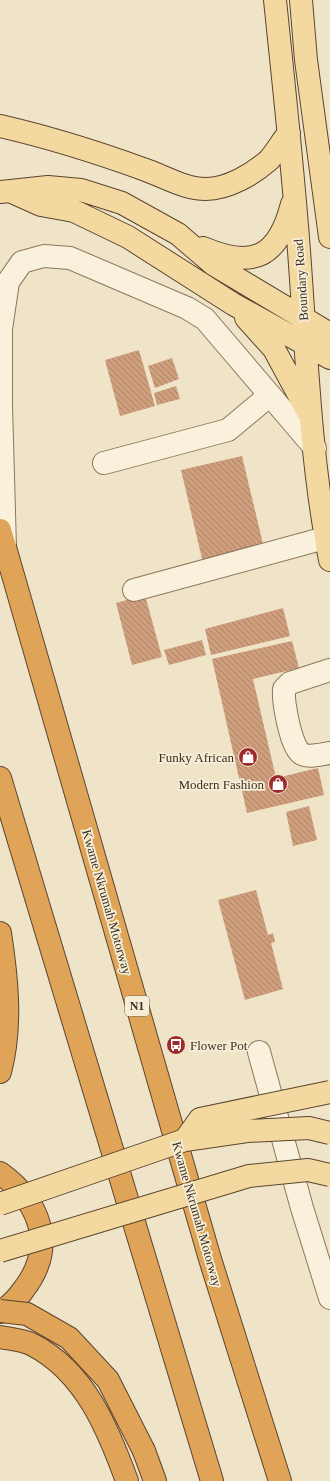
<svg xmlns="http://www.w3.org/2000/svg" width="330" height="1481" viewBox="0 0 330 1481" font-family="'Times New Roman',serif">
	<style>
		.building { fill: url(#building-back-hatch) }
		.lines { fill: none; stroke-linecap: round; stroke-linejoin: round }
		.minor-casing { stroke: #8d765c; stroke-width: 24 }
		.major-casing { stroke: #5b4430; stroke-width: 24 }
		.highway-casing { stroke: #5b4430; stroke-width: 24 }
		.minor { stroke: #faf1dc; stroke-width: 22 }
		.major { stroke: #f3d9a0; stroke-width: 22 }
		.highway { stroke: #e0a458; stroke-width: 22 }
		.major-bridge-casing { stroke: #5b4430; stroke-width: 24; stroke-linecap: butt }
		.highway-bridge-casing { stroke: #5b4430; stroke-width: 24; stroke-linecap: butt }
		.major-bridge { stroke: #f3d9a0; stroke-width: 22 }
		.highway-bridge { stroke: #e0a458; stroke-width: 22 }
		.labels { text-anchor: middle; dominant-baseline: central; stroke-width: 3.5; stroke-linejoin: round; paint-order: stroke }
		.shield { fill: #f7eed8; stroke: #756857; stroke-width: 1 }
		.shield-label { font-size: 12px; font-weight: bold; fill: #3d2e20 }
		.street-label { font-size: 13px; fill: #3d2e20; stroke: #f7eed8 }
		.poi-label { font-size: 13px; fill: #3d2e20; stroke: #f7eed8; text-anchor: end }
	</style>
	<defs>
		<pattern id="building-back-hatch" width="6" height="6" patternUnits="userSpaceOnUse"><rect width="6" height="6" fill="#cf9f7d"/><path d="M-1 5l2 2M0 0l6 6M5-1l2 2" fill="none" stroke="#a98266"/></pattern>
	</defs>
	<rect width="100%" height="100%" fill="#f0e4c8"/>
	<path class="building" d="M 139,350 L 155,406 L 120,416 L 105,360 Z
		M 172,358 L 179,379 L 155,388 L 148,366 Z
		M 176,386 L 180,399 L 157,405 L 154,393 Z
		M 242,456 L 264,548 L 203,563 L 181,470 Z
		M 145,595 L 162,657 L 132,665 L 116,603 Z
		M 283,608 L 290,636 L 211,655 L 205,629 Z
		M 202,640 L 206,655 L 169,665 L 164,650 Z
		M 292,641 L 299,668 L 253,679 L 276,778 L 318,768 L 324,795 L 247,813 L 212,659 Z
		M 309,806 L 317,840 L 293,846 L 286,812 Z
		M 256,890 L 268,935 L 273,933 L 275,942 L 271,943 L 283,989 L 245,1000 L 218,900 Z"/>
	<g class="lines">
		<g class="minor-casing">
			<path id="minor" d="M 104,463 L 228,430 L 270,395
				M 5,548 L 1,405 L 1,329 L 8,282 L 22,262 L 44,256 L 70,258 L 187,308 L 205,319 L 315,448
				M 134,590 L 325,538
				M 330,670 L 290,683 L 284,689 C 283,702 291,749 302,754 C 310,758 322,754 330,753
				M 259,1052 L 302,1208 L 330,1298"/>
		</g>
		<g class="major-casing">
			<path id="major" d="M 275,0 C 284,88 294,177 300,265 C 307,363 311,464 330,560
				M 301,0 L 306,60 L 330,237
				M 0,126 C 48,137 96,152 143,169 C 164,176 184,189 206,189 C 228,189 253,174 269,160 C 276,152 282,141 289,133
				M 0,192 L 48,187 L 81,190 L 122,203 L 178,234 L 213,264 L 330,334
				M 12,192 L 41,205 L 74,211 L 128,237 L 233,304 L 330,358
				M 203,248 C 253,269 278,258 292,204
				M 246,318 L 274,349 L 308,412"/>
		</g>
		<g class="highway-casing">
			<path id="highway" d="M 0,530 L 210,1259 L 280,1481
				M 0,778 L 212,1481
				M 0,933 C 7,978 12,1027 0,1072
				M 0,1173 C 40,1202 57,1246 24,1289 C 17,1299 11,1306 0,1312
				M 0,1337 C 10,1339 24,1340 33,1345 C 85,1372 108,1429 127,1481
				M 144,1451 L 155,1481"/>
		</g>
		<use href="#minor" class="minor"/>
		<use href="#major" class="major"/>
		<use href="#highway" class="highway"/>
		<g class="major-bridge-casing">
			<path id="major-bridge" d="M 185,1140 L 200,1119 L 330,1092
				M 0,1204 L 185,1140 L 247,1131 L 309,1128 L 330,1133
				M 0,1251 L 249,1176 L 308,1170 L 330,1175"/>
		</g>
		<g class="highway-bridge-casing">
			<path id="highway-bridge" d="M 0,1311 L 27,1314 L 69,1338 L 108,1380 L 144,1451"/>
		</g>
		<use href="#major-bridge" class="major-bridge"/>
		<use href="#highway-bridge" class="highway-bridge"/>
	</g>
	<defs>
		<g id="shop-disc" transform="scale(1)"><circle r="9.5" fill="#9e2a2b" stroke="#f7eed8"/><path d="M-5-2.5h2.3a2.7 3.5 0 0 1 5.4 0H5L5.5 6h-11ZM-1.5-2.5h3a1.5 2.3 0 0 0-3 0Z" fill="#fff"/></g>
		<g id="bus-disc" transform="scale(1)"><circle r="9.5" fill="#9e2a2b" stroke="#f7eed8"/><path d="M-5-6H5V4H4V6H2V4H-2V6H-4V4H-5ZM-3.5-4V0h7V-4ZM-3.5 1.2v1.5H-2V1.2ZM2 1.2v1.5H3.5V1.2Z" fill="#fff"/></g>
	</defs>
	<g fill-rule="evenodd">
		<use href="#shop-disc" x="248" y="757"/>
		<use href="#shop-disc" x="278" y="784"/>
		<use href="#bus-disc" x="176" y="1045"/>
	</g>
	<g class="labels">
		<rect class="shield" x="125" y="996" width="24" height="20" rx="3"/>
		<g class="shield-label">
			<text x="137" y="1006">N1</text>
		</g>
		<g class="street-label">
			<text transform="translate(301 280) rotate(-94)">Boundary Road</text>
			<text transform="translate(107 902) rotate(74)">Kwame Nkrumah Motorway</text>
			<text transform="translate(197 1214) rotate(74)">Kwame Nkrumah Motorway</text>
		</g>
		<g class="poi-label">
			<text x="234" y="757">Funky African</text>
			<text x="264" y="784">Modern Fashion</text>
			<text x="190" y="1045" text-anchor="start">Flower Pot</text>
		</g>
	</g>
</svg>
